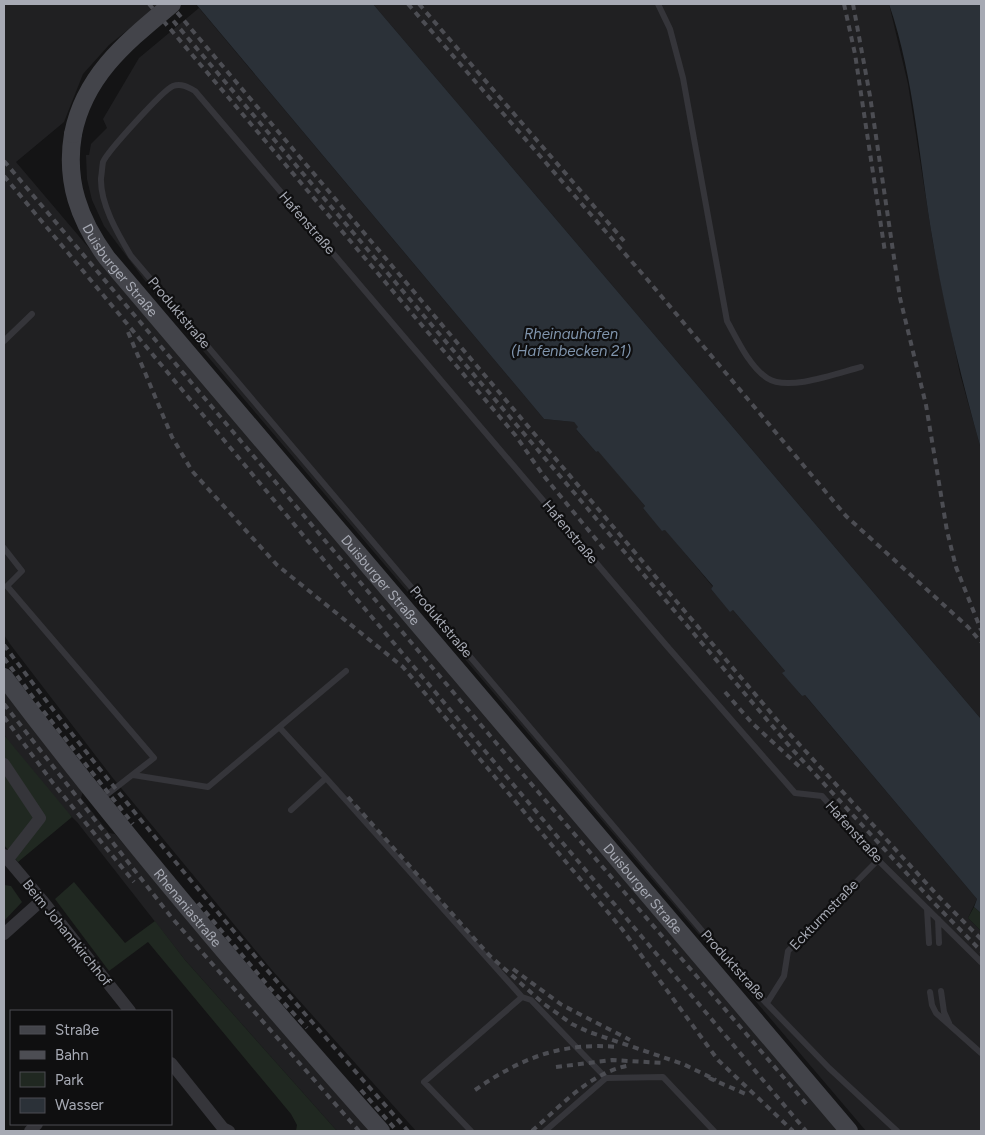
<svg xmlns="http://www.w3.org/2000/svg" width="985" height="1135" viewBox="0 0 985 1135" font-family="Figtree,sans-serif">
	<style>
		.built { fill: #202022 }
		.green { fill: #202821 }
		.water { fill: #2b3138 }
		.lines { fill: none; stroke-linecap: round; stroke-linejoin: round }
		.lane { stroke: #35353a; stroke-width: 6 }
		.street { stroke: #35353a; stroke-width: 12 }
		.secondary { stroke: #43444a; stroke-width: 18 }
		.rail { stroke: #4c4d53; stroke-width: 4; stroke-dasharray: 6 5; stroke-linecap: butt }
		.secondary-bridge { stroke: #43444a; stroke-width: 18 }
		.labels { text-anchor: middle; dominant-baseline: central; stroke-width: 4.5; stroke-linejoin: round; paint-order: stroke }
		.street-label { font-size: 14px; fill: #a7aab4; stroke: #0f0f10 }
		.water-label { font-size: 15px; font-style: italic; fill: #8095ad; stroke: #0f0f10 }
	</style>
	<rect width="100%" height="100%" fill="#141415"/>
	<path class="built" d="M 4,4 L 160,4 L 109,45 L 83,74 L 64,122 L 16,162 L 838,1131 L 416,1131 L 271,969 L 112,777 L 10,644 L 4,635 Z
		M 373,4 L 889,4 L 908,84 L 933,243 L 960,374 L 981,449 L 981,719 Z
		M 199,8 L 544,419 L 574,422 L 579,427 L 576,429 L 596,452 L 598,450 L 645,506 L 643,508 L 663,531 L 665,529 L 713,587 L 711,589 L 730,611 L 733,610 L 785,671 L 783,673 L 802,696 L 804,694 L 977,899 L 968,918 L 981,931 L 981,1131 L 866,1131 L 158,298 L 104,226 L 92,200 L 87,179 L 86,155 L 89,155 L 91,144 L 107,128 L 103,119 L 139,58 Z
		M 4,690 L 83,791 L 81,798 L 109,833 L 115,834 L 372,1131 L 337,1131 L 185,960 L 77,822 L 60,805 L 8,741 L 4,734 Z"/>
	<path class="green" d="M 4,735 L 72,817 L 18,862 L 4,845 Z
		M 74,882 L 125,943 L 155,921 L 185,960 L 337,1131 L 296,1131 L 297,1125 L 291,1114 L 148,942 L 109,971 L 55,899 Z
		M 4,885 L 11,886 L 22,902 L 4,921 Z
		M 974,907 L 981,913 L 981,931 L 968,918 Z"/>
	<path class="water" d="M 196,4 L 373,4 L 981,719 L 981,913 L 974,907 L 977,899 L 805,695 L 802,696 L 782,673 L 785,671 L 733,610 L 730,612 L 711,589 L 713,586 L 665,530 L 662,531 L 643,508 L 645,506 L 598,451 L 596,452 L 576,429 L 578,427 L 574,422 L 544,419 Z
		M 889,4 L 981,4 L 981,449 C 962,381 945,312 933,242 C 919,163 915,80 889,4 Z"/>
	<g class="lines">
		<path class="lane" d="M 658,4 L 670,29 L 683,78 L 727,321 C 737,339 749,366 767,378 C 788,392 838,373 861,367
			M 4,341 L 32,314
			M 4,548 L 22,571 L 7,586 L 154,758 L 100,800
			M 280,728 L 326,778 L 291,810
			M 133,775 L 208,787 L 346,671
			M 326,778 L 522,997 L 424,1082 L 471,1131
			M 927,909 L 929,943
			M 938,919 L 939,943
			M 941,991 L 944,1012 L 949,1023
			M 930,992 L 932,1005 L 936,1013 L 981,1053
			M 522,997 L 531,1000 L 606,1078
			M 767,1003 L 784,976 L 788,951 L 878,860
			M 545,1131 L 606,1078 L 663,1077 L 714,1131
			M 897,1131 L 829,1068 L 742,978 L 131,256 C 118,234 100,204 101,178 C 102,173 102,167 103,162 C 107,152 163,90 173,86 C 181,83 188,87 195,91 L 666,645 L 795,793 L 822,796 L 878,860 L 981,962"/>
		<path class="street" d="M 4,764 L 40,818 L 8,859
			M 4,855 L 42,900 L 130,1011
			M 4,934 L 42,900
			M 171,1063 L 223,1128 L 229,1131
			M 30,1131 L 37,1124"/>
		<g class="secondary">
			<path id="s1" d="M 73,134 C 65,181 79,220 107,258 L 849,1131"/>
			<path id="s2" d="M 4,677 C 123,835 250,984 381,1131"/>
		</g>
		<path class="rail" d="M 149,4 L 516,436 L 543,475 L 604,549
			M 159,4 L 791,748 L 934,903 L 981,951
			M 170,4 L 777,720 L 939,897 L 981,939
			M 408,4 L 646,278 L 846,516 L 968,627 L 981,642
			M 419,4 L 624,241
			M 844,4 L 855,54 L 885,252
			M 853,4 L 870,96 L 900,298 L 926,405 L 947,531 L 956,567 L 981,630
			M 4,161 L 503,751 L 809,1107
			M 4,176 L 338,577 L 806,1131
			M 128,332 L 172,437 L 192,471 L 277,565 L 403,667 L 622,929 L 718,1060 L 793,1131
			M 4,645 C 130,814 268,973 408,1131
			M 4,658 L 41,708 L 133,824
			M 725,692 L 752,723 L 801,768
			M 4,704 L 172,918 L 359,1131
			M 4,717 L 53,783 L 134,882
			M 348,797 L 489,955 L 544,1004 L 572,1024 L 589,1032 L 683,1064 L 716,1080
			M 198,903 L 270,988 L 307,1028
			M 513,969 L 562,1005 L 630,1040
			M 556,1067 L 612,1060 L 664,1063
			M 709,1078 L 748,1095
			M 361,1090 L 397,1131
			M 475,1090 C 521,1058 561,1042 618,1047
			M 532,1131 C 562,1105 590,1072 631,1065"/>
		<path class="secondary-bridge" d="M 73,134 C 85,74 128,41 172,4"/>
	</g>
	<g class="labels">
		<g class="street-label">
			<text transform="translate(307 223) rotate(49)">Hafenstraße</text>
			<text stroke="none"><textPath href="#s1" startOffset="150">Duisburger Straße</textPath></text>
			<text transform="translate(179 313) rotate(50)">Produktstraße</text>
			<text transform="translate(570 532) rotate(50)">Hafenstraße</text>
			<text stroke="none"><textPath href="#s1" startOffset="555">Duisburger Straße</textPath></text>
			<text transform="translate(441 622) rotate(50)">Produktstraße</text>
			<text transform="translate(854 832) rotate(48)">Hafenstraße</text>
			<text stroke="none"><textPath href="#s1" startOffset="960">Duisburger Straße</textPath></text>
			<text stroke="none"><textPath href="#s2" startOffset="295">Rhenaniastraße</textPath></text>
			<text transform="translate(824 915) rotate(-46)">Eckturmstraße</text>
			<text transform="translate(67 933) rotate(51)">Beim Johannkirchhof</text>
			<text transform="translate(733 965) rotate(48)">Produktstraße</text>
		</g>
		<g class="water-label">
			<text x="571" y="334">Rheinauhafen<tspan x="571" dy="17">(Hafenbecken 21)</tspan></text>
		</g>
	</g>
	<rect width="985" height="1135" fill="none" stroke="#a7aab4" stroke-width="10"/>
	<rect x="10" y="1010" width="162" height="115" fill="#0f0f10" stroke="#4c4d52"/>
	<rect x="20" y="1026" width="25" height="8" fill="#43444a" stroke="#4c4d52"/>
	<text x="55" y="1035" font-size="15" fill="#a7aab4">Straße</text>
	<rect x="20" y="1051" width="25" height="8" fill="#4c4d53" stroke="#4c4d52"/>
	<text x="55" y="1060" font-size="15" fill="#a7aab4">Bahn</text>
	<rect x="20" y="1072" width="25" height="15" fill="#202821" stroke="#4c4d52"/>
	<text x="55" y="1085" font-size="15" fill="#a7aab4">Park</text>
	<rect x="20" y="1098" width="25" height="15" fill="#2b3138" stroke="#4c4d52"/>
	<text x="55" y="1110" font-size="15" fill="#a7aab4">Wasser</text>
</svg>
